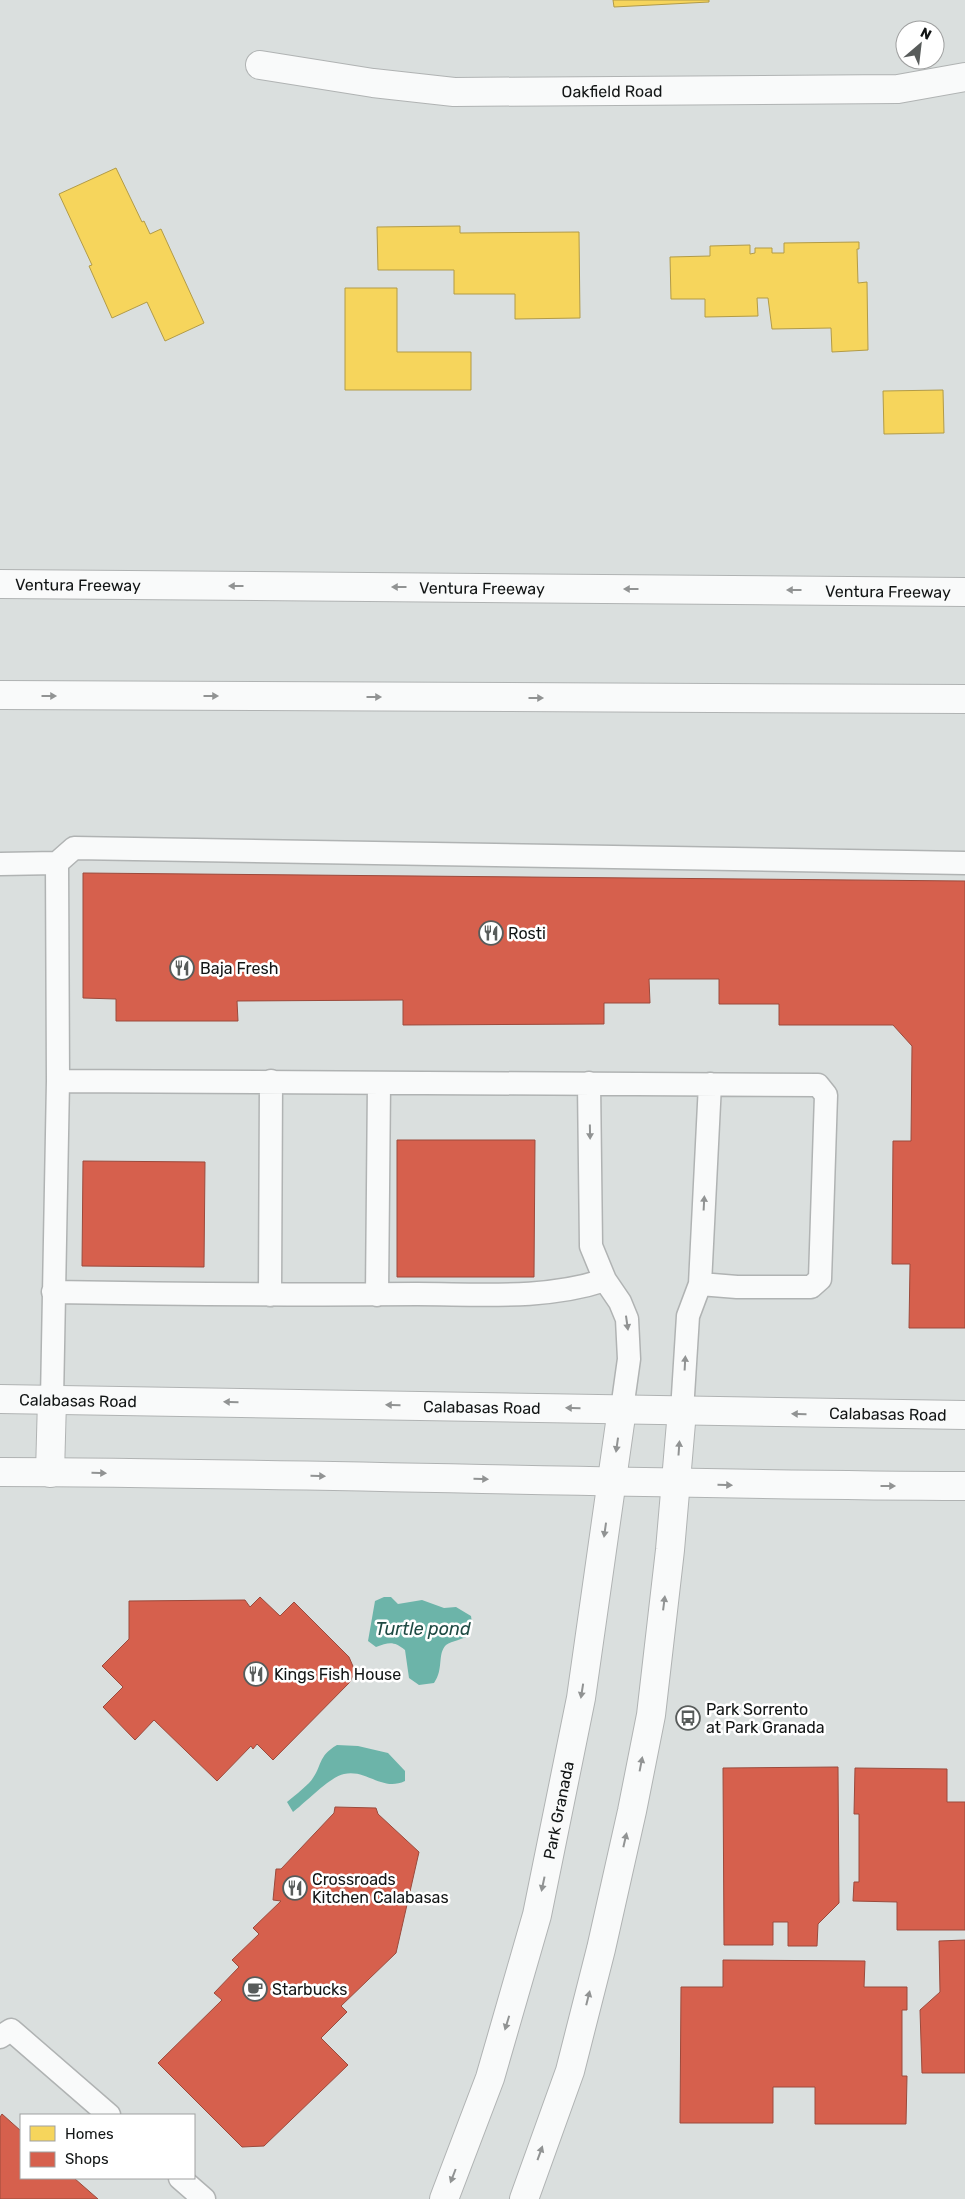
<svg xmlns="http://www.w3.org/2000/svg" width="965" height="2199" viewBox="0 0 965 2199" font-family="Rubik,sans-serif">
	<style>
		.water { fill: #6cb4a9 }
		.homes { fill: #f6d55c; stroke: #b29b47 }
		.shops { fill: #d6604d; stroke: #9b4a3c }
		.lines { fill: none; stroke-linecap: round; stroke-linejoin: round }
		.service-casing { stroke: #b0b3b3; stroke-width: 25 }
		.minor-casing { stroke: #b0b3b3; stroke-width: 30 }
		.tertiary-casing { stroke: #b0b3b3; stroke-width: 30 }
		.secondary-casing { stroke: #b0b3b3; stroke-width: 30 }
		.motorway-casing { stroke: #b0b3b3; stroke-width: 30 }
		.service { stroke: #f9fafa; stroke-width: 22 }
		.minor { stroke: #f9fafa; stroke-width: 28 }
		.tertiary { stroke: #f9fafa; stroke-width: 28 }
		.secondary { stroke: #f9fafa; stroke-width: 28 }
		.motorway { stroke: #f9fafa; stroke-width: 28 }
		.oneway { fill: #919393 }
		.labels { text-anchor: middle; dominant-baseline: central; stroke-width: 5; stroke-linejoin: round; paint-order: stroke }
		.street-label { font-size: 16px; fill: #121515; stroke: #fff }
		.poi-label { font-size: 16px; fill: #121515; stroke: #fff; text-anchor: start }
		.water-label { font-size: 18px; font-style: italic; fill: #1e4a43; stroke: #fff }
	</style>
	<rect width="100%" height="100%" fill="#dadfde"/>
	<path class="water" d="M 384,1597 L 391,1597 L 398,1604 L 422,1600 L 444,1608 L 456,1607 L 471,1616 L 472,1623 L 469,1636 C 463,1639 452,1641 446,1645 C 437,1654 444,1669 434,1683 L 419,1685 L 409,1678 L 405,1650 C 394,1641 389,1642 376,1647 L 368,1641 L 375,1601 Z
		M 337,1745 L 358,1746 L 388,1753 L 405,1771 L 405,1781 C 382,1792 367,1769 344,1774 C 331,1776 305,1803 293,1812 L 287,1802 C 294,1796 302,1790 309,1783 C 323,1768 316,1757 337,1745 Z"/>
	<path class="homes" d="M 613,0 L 709,0 L 709,2 L 614,7 Z
		M 116,168 L 142,222 L 144,221 L 150,234 L 161,229 L 204,323 L 165,341 L 147,302 L 112,318 L 89,266 L 92,265 L 59,194 Z
		M 460,226 L 460,233 L 579,232 L 580,318 L 515,319 L 515,294 L 454,294 L 454,270 L 378,270 L 377,227 Z
		M 859,242 L 859,249 L 857,249 L 858,283 L 867,282 L 868,350 L 832,352 L 831,328 L 772,329 L 768,298 L 757,298 L 758,316 L 705,317 L 705,299 L 671,299 L 670,257 L 710,256 L 710,246 L 750,245 L 750,254 L 755,253 L 755,248 L 772,248 L 772,253 L 784,253 L 784,243 Z
		M 345,288 L 397,288 L 397,352 L 471,352 L 471,390 L 345,390 Z
		M 943,390 L 944,433 L 884,434 L 883,391 Z"/>
	<path class="shops" d="M 83,873 L 965,881 L 965,1328 L 909,1328 L 910,1264 L 892,1264 L 893,1141 L 911,1141 L 912,1046 L 893,1025 L 779,1025 L 779,1004 L 719,1004 L 719,979 L 649,979 L 650,1003 L 604,1003 L 604,1024 L 403,1025 L 403,1000 L 237,1001 L 238,1021 L 116,1021 L 116,999 L 83,998 Z
		M 397,1140 L 535,1140 L 534,1277 L 397,1277 Z
		M 83,1161 L 205,1162 L 204,1267 L 82,1266 Z
		M 260,1597 L 280,1616 L 294,1602 L 349,1657 L 355,1671 L 350,1682 L 273,1760 L 257,1744 L 253,1749 L 251,1746 L 217,1781 L 154,1720 L 135,1740 L 103,1707 L 123,1687 L 102,1666 L 129,1639 L 129,1601 L 245,1600 L 250,1607 Z
		M 838,1767 L 839,1903 L 818,1924 L 817,1946 L 788,1946 L 788,1922 L 773,1922 L 773,1945 L 724,1945 L 723,1768 Z
		M 855,1768 L 947,1769 L 947,1802 L 965,1802 L 965,1930 L 897,1930 L 897,1902 L 853,1901 L 854,1882 L 859,1882 L 859,1814 L 854,1814 Z
		M 335,1807 L 376,1808 L 378,1814 L 419,1852 L 396,1953 L 341,2006 L 347,2012 L 321,2038 L 348,2065 L 264,2146 L 242,2147 L 158,2063 L 222,2000 L 214,1993 L 239,1967 L 232,1960 L 259,1934 L 253,1928 L 281,1901 L 273,1900 L 276,1869 L 281,1869 L 334,1813 Z
		M 965,1940 L 965,2073 L 922,2073 L 920,2010 L 940,1992 L 939,1941 Z
		M 723,1960 L 865,1961 L 864,1987 L 907,1987 L 907,2010 L 902,2010 L 902,2076 L 907,2076 L 906,2124 L 815,2124 L 815,2087 L 773,2087 L 773,2123 L 680,2123 L 681,1987 L 723,1987 Z
		M 2,2114 L 21,2131 L 21,2178 L 74,2178 L 98,2199 L 0,2199 L 0,2117 Z"/>
	<g class="lines">
		<g class="service-casing">
			<path id="service" d="M 0,864 L 57,863 L 74,848 L 965,863
				M 58,1081 L 818,1085 L 826,1095 L 820,1279 L 811,1287 L 737,1287 L 700,1284
				M 589,1083 L 591,1246 L 605,1280 L 620,1302 L 627,1319 L 629,1359 L 622,1409
				M 53,1292 C 175,1294 296,1295 417,1294 C 479,1294 545,1300 605,1280
				M 270,1295 L 271,1081
				M 377,1295 L 379,1083
				M 52,1400 L 58,1081 L 57,863
				M 682,1411 L 688,1316 L 700,1284 L 710,1084
				M 0,2037 L 11,2030 L 109,2115
				M 180,2178 L 204,2199"/>
		</g>
		<g class="minor-casing">
			<g id="minor">
				<path id="s1" d="M 260,65 L 373,83 L 454,92 L 898,89 L 965,77"/>
			</g>
		</g>
		<g class="tertiary-casing">
			<g id="tertiary">
				<path id="s2" d="M 444,2199 L 490,2078 L 537,1915 L 581,1698 L 622,1409"/>
				<path d="M 524,2199 L 570,2071 L 601,1949 L 632,1811 L 651,1715 L 670,1550 L 682,1411"/>
			</g>
		</g>
		<g class="secondary-casing">
			<g id="secondary">
				<path id="s3" d="M 0,1399 L 965,1415"/>
				<path d="M 0,1472 C 322,1473 643,1485 965,1486"/>
				<path d="M 50,1473 L 52,1400"/>
			</g>
		</g>
		<g class="motorway-casing">
			<g id="motorway">
				<path id="s4" d="M 0,584 L 965,592"/>
				<path d="M 0,695 L 965,699"/>
			</g>
		</g>
		<use href="#service" class="service"/>
		<use href="#minor" class="minor"/>
		<use href="#tertiary" class="tertiary"/>
		<use href="#secondary" class="secondary"/>
		<use href="#motorway" class="motorway"/>
	</g>
	<defs><path id="oneway-solid" d="M-6-.8H1V-3.2L6.5 0L1 3.2V.8H-6Z" transform="scale(1.25)"/></defs>
	<g class="oneway">
		<use href="#oneway-solid" transform="translate(236 586) rotate(-180)"/>
		<use href="#oneway-solid" transform="translate(399 587) rotate(-180)"/>
		<use href="#oneway-solid" transform="translate(631 589) rotate(-180)"/>
		<use href="#oneway-solid" transform="translate(794 590) rotate(-180)"/>
		<use href="#oneway-solid" transform="translate(49 696)"/>
		<use href="#oneway-solid" transform="translate(211 696)"/>
		<use href="#oneway-solid" transform="translate(374 697)"/>
		<use href="#oneway-solid" transform="translate(536 698)"/>
		<use href="#oneway-solid" transform="translate(590 1132) rotate(89)"/>
		<use href="#oneway-solid" transform="translate(704 1203) rotate(-87)"/>
		<use href="#oneway-solid" transform="translate(627 1323) rotate(82)"/>
		<use href="#oneway-solid" transform="translate(685 1363) rotate(-87)"/>
		<use href="#oneway-solid" transform="translate(231 1402) rotate(-179)"/>
		<use href="#oneway-solid" transform="translate(393 1405) rotate(-179)"/>
		<use href="#oneway-solid" transform="translate(573 1408) rotate(-179)"/>
		<use href="#oneway-solid" transform="translate(799 1414) rotate(-179)"/>
		<use href="#oneway-solid" transform="translate(617 1445) rotate(98)"/>
		<use href="#oneway-solid" transform="translate(679 1448) rotate(-86)"/>
		<use href="#oneway-solid" transform="translate(99 1473) rotate(1)"/>
		<use href="#oneway-solid" transform="translate(318 1476) rotate(1)"/>
		<use href="#oneway-solid" transform="translate(481 1479) rotate(1)"/>
		<use href="#oneway-solid" transform="translate(725 1485) rotate(1)"/>
		<use href="#oneway-solid" transform="translate(888 1486)"/>
		<use href="#oneway-solid" transform="translate(605 1530) rotate(98)"/>
		<use href="#oneway-solid" transform="translate(664 1603) rotate(-83)"/>
		<use href="#oneway-solid" transform="translate(582 1691) rotate(99)"/>
		<use href="#oneway-solid" transform="translate(641 1764) rotate(-79)"/>
		<use href="#oneway-solid" transform="translate(625 1840) rotate(-77)"/>
		<use href="#oneway-solid" transform="translate(543 1884) rotate(102)"/>
		<use href="#oneway-solid" transform="translate(588 1998) rotate(-76)"/>
		<use href="#oneway-solid" transform="translate(507 2023) rotate(107)"/>
		<use href="#oneway-solid" transform="translate(540 2153) rotate(-70)"/>
		<use href="#oneway-solid" transform="translate(453 2176) rotate(111)"/>
	</g>
	<defs>
		<g id="restaurant-ring" transform="scale(1.25)"><circle r="9.5" fill="#fff" stroke="#585c5b" stroke-width="1.5"/><path d="M-5-6h1v4h1v-4h1v4h1v-4h1v5L-1.5 .5V6h-2V.5L-5-1ZM5-6V6H3V1.5H1.5Q1.5-4 5-6Z" fill="#585c5b"/></g>
		<g id="bus-ring" transform="scale(1.25)"><circle r="9.5" fill="#fff" stroke="#585c5b" stroke-width="1.5"/><path d="M-5-6H5V4H4V6H2V4H-2V6H-4V4H-5ZM-3.5-4V0h7V-4ZM-3.5 1.2v1.5H-2V1.2ZM2 1.2v1.5H3.5V1.2Z" fill="#585c5b"/></g>
		<g id="cafe-ring" transform="scale(1.25)"><circle r="9.5" fill="#fff" stroke="#585c5b" stroke-width="1.5"/><path d="M-5.5-4.5H6V0H3Q3 3.5 0 3.5H-2.5Q-5.5 3.5-5.5 0ZM3-3.2v2h1.7v-2ZM-6 4.5H4V6H-6Z" fill="#585c5b"/></g>
	</defs>
	<g fill-rule="evenodd">
		<use href="#restaurant-ring" x="491" y="933"/>
		<use href="#restaurant-ring" x="182" y="968"/>
		<use href="#restaurant-ring" x="256" y="1674"/>
		<use href="#bus-ring" x="688" y="1718"/>
		<use href="#restaurant-ring" x="295" y="1888"/>
		<use href="#cafe-ring" x="255" y="1989"/>
	</g>
	<g class="labels">
		<g class="street-label">
			<text stroke="none"><textPath href="#s1" startOffset="354">Oakfield Road</textPath></text>
			<text stroke="none"><textPath href="#s4" startOffset="78">Ventura Freeway</textPath></text>
			<text stroke="none"><textPath href="#s4" startOffset="482">Ventura Freeway</textPath></text>
			<text stroke="none"><textPath href="#s4" startOffset="888">Ventura Freeway</textPath></text>
			<text stroke="none"><textPath href="#s3" startOffset="78">Calabasas Road</textPath></text>
			<text stroke="none"><textPath href="#s3" startOffset="482">Calabasas Road</textPath></text>
			<text stroke="none"><textPath href="#s3" startOffset="888">Calabasas Road</textPath></text>
			<text stroke="none"><textPath href="#s2" startOffset="406">Park Granada</textPath></text>
		</g>
		<g class="poi-label">
			<text x="508" y="933">Rosti</text>
			<text x="200" y="968">Baja Fresh</text>
			<text x="274" y="1674">Kings Fish House</text>
			<text x="706" y="1709">Park Sorrento<tspan x="706" dy="18">at Park Granada</tspan></text>
			<text x="312" y="1879">Crossroads<tspan x="312" dy="18">Kitchen Calabasas</tspan></text>
			<text x="272" y="1989">Starbucks</text>
		</g>
		<g class="water-label">
			<text x="423" y="1629">Turtle pond</text>
		</g>
	</g>
	<rect x="20" y="2114" width="175" height="65" fill="#ffffff" stroke="#a0a1a1"/>
	<rect x="30" y="2126" width="25" height="15" fill="#f6d55c" stroke="#a0a1a1"/>
	<text x="65" y="2139" font-size="15" fill="#121515">Homes</text>
	<rect x="30" y="2152" width="25" height="15" fill="#d6604d" stroke="#a0a1a1"/>
	<text x="65" y="2164" font-size="15" fill="#121515">Shops</text>
	<g transform="translate(920 45) rotate(28)"><circle r="24" fill="#ffffff" stroke="#a0a1a1"/>
	<path d="M0-4L9 19L0 12L-9 19Z" fill="#585c5b"/>
	<text y="-8" font-size="14" font-weight="bold" text-anchor="middle" fill="#121515">N</text>
	</g>
</svg>
